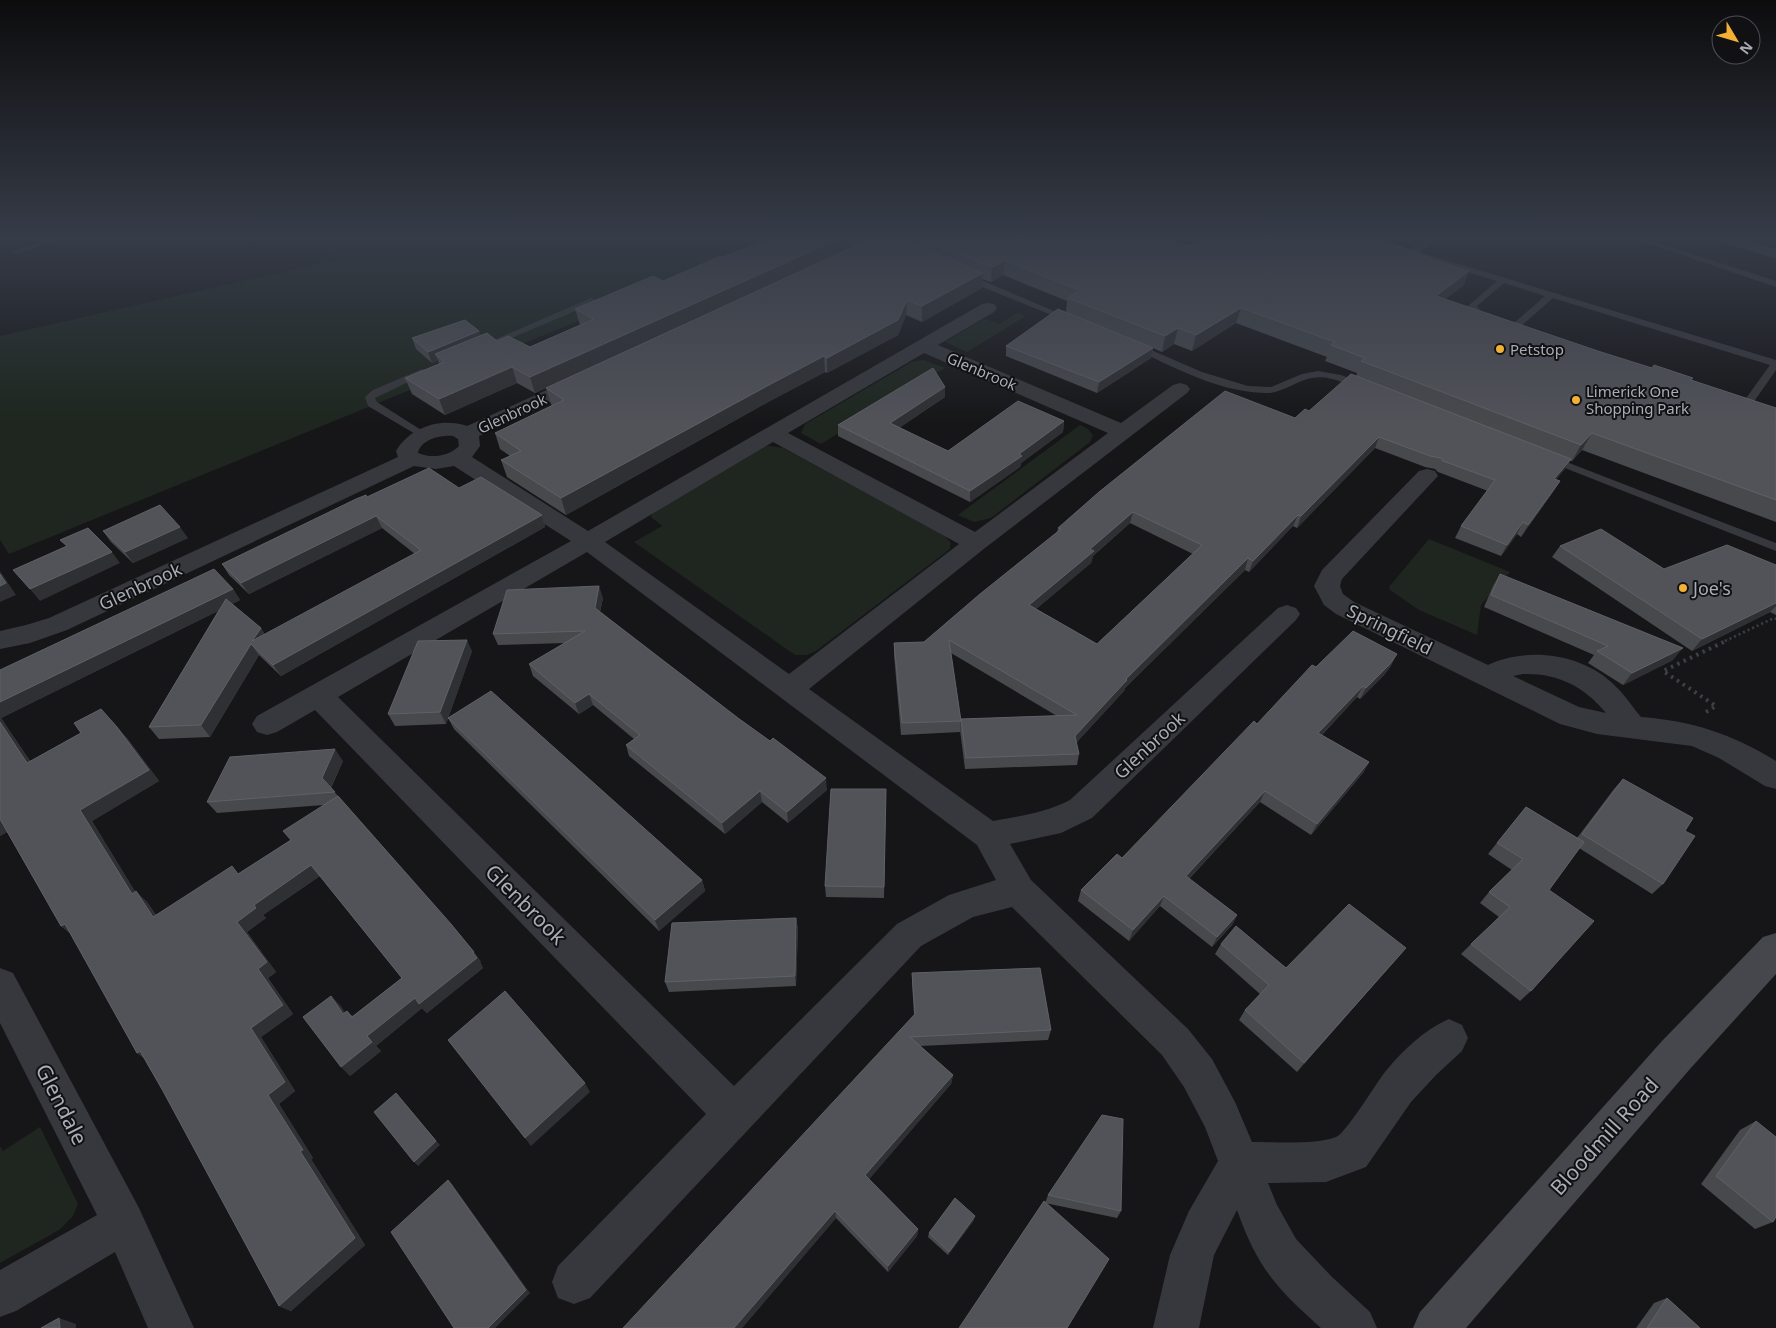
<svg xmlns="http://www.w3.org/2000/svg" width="1776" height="1328" viewBox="0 0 1776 1328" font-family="'Noto Sans',sans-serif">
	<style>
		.green { fill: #1e261f }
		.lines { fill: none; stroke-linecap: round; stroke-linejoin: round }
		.path-far1 { stroke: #3d3f44; stroke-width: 2.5; stroke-dasharray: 2 3; stroke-linecap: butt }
		.path { stroke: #3d3f44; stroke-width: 4; stroke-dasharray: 2.5 4.5; stroke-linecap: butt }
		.lane { fill: #37383d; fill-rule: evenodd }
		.street { fill: #37383d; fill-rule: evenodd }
		.secondary { fill: #45474d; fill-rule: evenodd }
		.wall { fill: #47494d; fill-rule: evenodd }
		.shaded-wall { fill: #2f3033 }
		.building { fill: #525359; stroke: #5f6168; fill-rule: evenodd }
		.poi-dot { fill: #f2b134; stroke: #111113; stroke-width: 2 }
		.labels { text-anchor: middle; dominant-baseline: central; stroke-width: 4; stroke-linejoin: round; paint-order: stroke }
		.far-poi-label { font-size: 15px; fill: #a8adb8; stroke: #111113; text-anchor: start }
		.far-street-label { font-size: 15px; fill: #a8adb8; stroke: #111113 }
		.street-label { font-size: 18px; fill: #a8adb8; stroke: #111113 }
		.poi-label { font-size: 18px; fill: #a8adb8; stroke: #111113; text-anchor: start }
		.near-street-label { font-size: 21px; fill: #a8adb8; stroke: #111113 }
	</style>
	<rect width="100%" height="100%" fill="#161618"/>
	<path class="green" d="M 322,238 L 773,238 L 642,295 L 9,554 L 0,540 L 0,336 L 336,260 L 317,239 Z
		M 1017,313 L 1026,316 L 967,352 L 945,342 L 982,320 L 986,319 L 999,324 Z
		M 923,360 L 945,368 L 821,444 L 801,433 L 805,424 L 912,362 Z
		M 1080,425 L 1088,429 L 1093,435 L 1090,442 L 991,518 L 974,522 L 958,515 Z
		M 764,445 L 783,448 L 943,534 L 951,543 L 950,549 L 816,651 L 807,655 L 795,655 L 634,542 L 662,526 L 651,517 L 653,512 Z
		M 1429,539 L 1510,572 L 1481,605 L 1477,635 L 1419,610 L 1390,590 L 1389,587 Z
		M 40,1127 L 78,1204 L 73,1216 L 59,1230 L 0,1263 L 0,1146 L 3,1151 Z"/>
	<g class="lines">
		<path class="path-far1" d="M 1725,641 L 1774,618 L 1776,619"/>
		<path class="path" d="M 1706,712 L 1716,706 L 1663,671 L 1728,640"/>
		<path class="lane" d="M 51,238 L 62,238 L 18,254 L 11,252 Z
			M 1153,238 L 1177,238 L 1167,241 Z
			M 1429,238 L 1438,238 L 1419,252 L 1776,360 L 1776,370 L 1753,403 L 1749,404 L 1744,401 L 1770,365 L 1553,298 L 1520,327 L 1514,327 L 1514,323 L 1545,296 L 1504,283 L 1477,306 L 1481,311 L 1492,314 L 1492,318 L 1475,315 L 1468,306 L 1497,281 L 1408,254 L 1408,250 Z
			M 1632,238 L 1643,238 L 1776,281 L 1776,287 Z
			M 963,275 L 969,275 L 1073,319 L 1069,322 L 1066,321 L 963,279 Z
			M 591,298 L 594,299 L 594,303 L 495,345 L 489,345 L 487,343 Z
			M 1135,343 L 1202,372 L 1248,386 L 1271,387 L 1302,374 L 1318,371 L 1341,375 L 1368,386 L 1363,389 C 1346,385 1330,374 1312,378 C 1295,381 1282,394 1265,393 C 1218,392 1174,367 1132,348 L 1130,346 Z
			M 422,369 L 427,372 L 425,374 L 375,398 L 377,402 L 426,433 L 427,435 L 426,437 L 422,438 L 368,406 L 365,397 L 373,390 Z
			M 1551,456 L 1776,543 L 1776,551 L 1547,461 L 1546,459 L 1547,457 Z"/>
		<path class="street" d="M 988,303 L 994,304 L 997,308 L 994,312 L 938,345 L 1121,423 L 1173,385 L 1180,383 L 1187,385 L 1190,389 L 1187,393 L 985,548 L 809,689 L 993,821 C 1020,816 1045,813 1070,800 L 1278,608 L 1287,605 L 1296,608 L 1300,614 L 1296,620 L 1092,818 L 1061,833 L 1010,844 L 1031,880 L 1188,1029 L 1212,1059 L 1235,1102 L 1252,1142 C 1274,1142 1316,1145 1336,1137 C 1345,1134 1374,1087 1382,1076 C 1399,1054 1423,1030 1449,1019 L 1462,1025 L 1468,1038 L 1462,1051 L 1436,1075 L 1411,1102 L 1366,1167 L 1326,1182 L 1268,1183 L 1277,1205 L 1296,1239 L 1332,1277 L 1370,1312 L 1377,1328 L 1321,1328 C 1301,1310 1280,1291 1265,1269 C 1253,1251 1244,1230 1237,1210 L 1214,1255 L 1199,1328 L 1153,1328 L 1170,1255 L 1189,1211 L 1218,1161 L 1205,1127 L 1184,1087 L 1162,1055 L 1012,907 L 973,917 L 921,946 L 590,1298 L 574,1304 L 558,1298 L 552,1282 L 558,1266 L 706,1114 L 315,710 L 277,732 L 267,735 L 257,732 L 252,724 L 257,716 L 571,541 L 454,466 L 436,469 L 414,466 L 67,630 L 30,643 L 0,649 L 0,631 L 26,625 L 49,618 L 398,457 L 396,451 C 410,427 441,417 467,426 L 582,374 L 589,376 L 592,380 L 589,384 L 479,436 L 480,446 L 472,457 L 588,531 L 982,304 ZM 924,353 L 1108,433 L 975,532 L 788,433 ZM 453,436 L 458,439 L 459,446 C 450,456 431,459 418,453 C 421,439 441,435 453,436 ZM 773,442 L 959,544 L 789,674 L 605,542 ZM 587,552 L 977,845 L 996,880 L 949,895 L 897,924 L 734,1086 L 338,697 Z
			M 1427,469 L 1435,471 L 1438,476 L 1342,579 L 1340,586 L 1343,594 L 1354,602 L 1488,665 C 1526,647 1579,653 1611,682 C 1623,692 1631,705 1641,717 C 1693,721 1732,734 1776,761 L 1776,789 L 1765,786 L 1719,758 L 1692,746 L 1597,734 L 1560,724 L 1336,614 L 1324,605 L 1314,586 L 1322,570 L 1419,471 ZM 1523,674 C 1557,673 1584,686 1606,713 L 1579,707 L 1513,676 Z
			M 0,968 L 13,973 L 139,1208 L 194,1328 L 148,1328 L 115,1252 L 16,1311 L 0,1317 L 0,1270 L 97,1215 L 0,1023 Z"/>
		<path class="secondary" d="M 1717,238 L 1740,238 L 1776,249 L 1776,259 L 1719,241 Z
			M 1776,933 L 1776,974 L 1690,1069 L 1466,1328 L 1413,1328 L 1420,1312 L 1662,1041 L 1763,937 Z"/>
	</g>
	<path class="wall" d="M 771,238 L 1163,238 L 1188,246 L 1435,260 L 1469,271 L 1463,286 L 1445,299 L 1601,352 L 1776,408 L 1776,522 L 1582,450 L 1572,461 L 1570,461 L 1564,470 L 1556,479 L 1560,481 L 1553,492 L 1521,537 L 1517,534 L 1501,556 L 1455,538 L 1461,526 L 1488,491 L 1438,472 L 1435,469 L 1425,467 L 1375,448 L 1297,528 L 1293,526 L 1249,572 L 1245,570 L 1125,688 L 1124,691 L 1076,743 L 1079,754 L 1077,765 L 965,769 L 960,730 L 961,719 L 1057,716 L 951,653 L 961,721 L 960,732 L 901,735 L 894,655 L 894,643 L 924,642 L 1057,533 L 1058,528 L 1295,418 L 1309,411 L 1356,376 L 1357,373 L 1325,361 L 1327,357 L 1236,323 L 1192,351 L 1174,344 L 1162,352 L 1153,348 L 1151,358 L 1097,393 L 1006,356 L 1006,346 L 1066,312 L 1067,301 L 1003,275 L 991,282 L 982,279 L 982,288 L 922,322 L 906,315 L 898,335 L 827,373 L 825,372 L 770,401 L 566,515 L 507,477 L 501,460 L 510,456 L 500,449 L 495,433 L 552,405 L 551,404 L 546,388 L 854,246 L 535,393 L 517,383 L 445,415 L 412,394 L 405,378 L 439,364 L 438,360 L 432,363 L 416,349 L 412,338 L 479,331 L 481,336 L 497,341 L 530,347 L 580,325 L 575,309 L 663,281 ZM 1130,523 L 1193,554 L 1097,644 L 1036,609 L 1091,563 L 1093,556 Z
		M 945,387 L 945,397 L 899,428 L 948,451 L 1064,421 L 1063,432 L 1021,463 L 1020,467 L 970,502 L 838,436 L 838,425 Z
		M 459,488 L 542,515 L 545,527 L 281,676 L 259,655 L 210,737 L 159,739 L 149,727 L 218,611 L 1,718 L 30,761 L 127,738 L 159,781 L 92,821 L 135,892 L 147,902 L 156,915 L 239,874 L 291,840 L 324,805 L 217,813 L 207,802 L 343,761 L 331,788 L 474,952 L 481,962 L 480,962 L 483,968 L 427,1013 L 422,1008 L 376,1046 L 381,1051 L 350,1076 L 340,1005 L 345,1013 L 353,1016 L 402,978 L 320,876 L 263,915 L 266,918 L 247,932 L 276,972 L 268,978 L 293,1014 L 261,1037 L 295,1091 L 279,1104 L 313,1158 L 311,1159 L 365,1245 L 291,1311 L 279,1306 L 163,1091 L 144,1058 L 137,1053 L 71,934 L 61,926 L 7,832 L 0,836 L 0,670 L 233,589 L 240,600 L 232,604 L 261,628 L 265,635 L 415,554 L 382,528 L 249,594 L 229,575 L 222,564 L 367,497 Z
		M 103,531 L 188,538 L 133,563 L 111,542 Z
		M 1560,546 L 1664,569 L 1776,565 L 1776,615 L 1770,612 L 1692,651 L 1552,557 Z
		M 1500,574 L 1673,660 L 1623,685 L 1588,663 L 1594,655 L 1484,607 L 1493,586 Z
		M 603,598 L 600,612 L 827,790 L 788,823 L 762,802 L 725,834 L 629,756 L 626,745 L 634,739 L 593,705 L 579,714 L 533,676 L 529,664 L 565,643 L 498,645 L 493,634 Z
		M 472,651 L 446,724 L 395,726 L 388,714 Z
		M 1391,666 L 1384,675 L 1360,699 L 1357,697 L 1322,735 L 1369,762 L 1363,773 L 1311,835 L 1260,802 L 1189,879 L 1237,915 L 1232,925 L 1212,947 L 1160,906 L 1129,941 L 1078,901 L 1081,890 L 1122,858 L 1257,724 L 1316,667 Z
		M 448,718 L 702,880 L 705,891 L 659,931 L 454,729 Z
		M 1623,779 L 1685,831 L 1663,884 L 1652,894 L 1579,848 L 1549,890 L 1531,991 L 1520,1001 L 1461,954 L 1471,944 L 1499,917 L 1480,903 L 1489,892 L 1512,870 L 1488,854 L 1526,807 L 1577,838 L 1614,789 Z
		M 886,789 L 884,898 L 826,897 L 825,886 Z
		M 796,918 L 798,929 L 796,986 L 669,992 L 665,982 Z
		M 1221,944 L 1286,968 L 1397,958 L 1297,1072 L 1239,1020 L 1245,1010 L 1260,994 L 1215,954 Z
		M 912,973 L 1051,1030 L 1048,1040 L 920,1046 L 953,1075 L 951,1084 L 869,1179 L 918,1229 L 917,1236 L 888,1272 L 836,1218 L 742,1328 L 914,1015 L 912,983 Z
		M 1756,1121 L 1773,1222 L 1755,1229 L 1701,1184 L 1740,1130 Z
		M 1048,1195 L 1121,1211 L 1117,1218 L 1045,1203 Z
		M 974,1220 L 948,1255 L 928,1237 L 929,1233 Z
		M 1667,1298 L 1700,1328 L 1636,1328 L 1654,1303 Z"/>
	<path class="shaded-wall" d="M 841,238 L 854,238 L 854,246 L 535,393 L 530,377 Z
		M 1005,261 L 1003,275 L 991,282 L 992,267 Z
		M 1469,271 L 1463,286 L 1429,311 L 1436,296 Z
		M 983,273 L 982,288 L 922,322 L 922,306 Z
		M 907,300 L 906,315 L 898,335 L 827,373 L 827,358 Z
		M 1241,308 L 1236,323 L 1192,351 L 1196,335 Z
		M 1178,328 L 1174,344 L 1162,352 L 1165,336 Z
		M 479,331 L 482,342 L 435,354 L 438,360 L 432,363 L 428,352 Z
		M 1153,348 L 1151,358 L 1097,393 L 1099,382 Z
		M 824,356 L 825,372 L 770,401 L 566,515 L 561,498 L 769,385 Z
		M 512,367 L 517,383 L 445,415 L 439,399 Z
		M 945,387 L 945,397 L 890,434 L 890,423 Z
		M 1064,421 L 1063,432 L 1021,463 L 1020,467 L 970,502 L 970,491 L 1019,454 Z
		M 1592,433 L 1582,450 L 1572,461 L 1581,445 Z
		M 1379,437 L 1375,448 L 1297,528 L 1301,516 Z
		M 1571,459 L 1564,470 L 1547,490 L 1554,479 Z
		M 1560,481 L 1553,492 L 1521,537 L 1528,525 Z
		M 1133,512 L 1130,523 L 1093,556 L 1091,563 L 1027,617 L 1029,605 L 1090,549 Z
		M 542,515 L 545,527 L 281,676 L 273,665 Z
		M 1298,515 L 1293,526 L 1249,572 L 1253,561 Z
		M 376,516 L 382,528 L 249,594 L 241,583 Z
		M 1523,522 L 1517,534 L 1501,556 L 1507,545 Z
		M 180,527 L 188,538 L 133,563 L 125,552 Z
		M 112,552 L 120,563 L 40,601 L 30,589 Z
		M 1248,558 L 1245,570 L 1125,688 L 1124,691 L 1072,747 L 1075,736 L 1126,679 Z
		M 0,571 L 16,595 L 0,602 Z
		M 599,586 L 603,598 L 598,620 L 595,608 Z
		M 233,589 L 240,600 L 1,718 L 38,774 L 27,763 L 0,722 L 0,702 Z
		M 1776,603 L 1776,606 L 1770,612 L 1692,651 L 1702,639 Z
		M 261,628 L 268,640 L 252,641 Z
		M 467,640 L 472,651 L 446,724 L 440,712 Z
		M 251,644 L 259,655 L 210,737 L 201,725 Z
		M 1683,648 L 1673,660 L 1623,685 L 1632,673 Z
		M 1397,654 L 1391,666 L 1384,675 L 1360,699 L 1366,688 Z
		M 1363,686 L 1357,697 L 1313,744 L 1318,733 Z
		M 589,694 L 593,705 L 579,714 L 575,703 Z
		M 101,709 L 127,738 L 159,781 L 92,821 L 143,904 L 132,894 L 80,810 Z
		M 335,749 L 343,761 L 330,789 L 322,778 Z
		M 1369,762 L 1363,773 L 1311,835 L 1317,824 Z
		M 826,778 L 827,790 L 788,823 L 787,812 Z
		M 760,791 L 762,802 L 725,834 L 722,823 Z
		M 1265,791 L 1260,802 L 1181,887 L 1186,876 Z
		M 0,818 L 12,829 L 0,836 Z
		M 311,865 L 320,876 L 263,915 L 266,918 L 247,932 L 276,972 L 268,978 L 293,1014 L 261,1037 L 295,1091 L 279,1104 L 313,1158 L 311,1159 L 365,1245 L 291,1311 L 279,1306 L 300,1151 L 268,1095 L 251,1028 L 258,969 L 237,922 L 254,905 Z
		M 702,880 L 705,891 L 659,931 L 655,920 Z
		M 136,891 L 147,902 L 164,927 L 153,917 Z
		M 1164,896 L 1160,906 L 1129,941 L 1133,930 Z
		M 1237,915 L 1232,925 L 1212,947 L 1217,937 Z
		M 796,918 L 798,929 L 796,986 L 795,976 Z
		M 65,924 L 74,936 L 61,926 Z
		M 1406,948 L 1397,958 L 1297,1072 L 1304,1063 Z
		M 474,952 L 481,962 L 480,962 L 483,968 L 427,1013 L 422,1008 L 376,1046 L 367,1036 L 415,998 Z
		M 331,996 L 340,1005 L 352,1023 L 343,1014 Z
		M 372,1042 L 381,1051 L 350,1076 L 341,1067 Z
		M 140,1051 L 150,1062 L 137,1053 Z
		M 953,1075 L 951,1084 L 866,1183 L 865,1175 Z
		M 585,1083 L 590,1092 L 531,1146 L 525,1138 Z
		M 396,1093 L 440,1145 L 418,1166 L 414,1162 Z
		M 448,1180 L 452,1184 L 530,1293 L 495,1328 L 488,1328 Z
		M 835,1211 L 836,1218 L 742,1328 L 734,1328 Z
		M 975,1216 L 974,1220 L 948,1255 L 949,1252 Z
		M 918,1229 L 917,1236 L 888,1272 L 888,1266 Z
		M 59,1318 L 76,1324 L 76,1328 L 60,1328 Z"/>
	<path class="building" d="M 771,238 L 841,238 L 530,377 L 512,367 L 439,399 L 405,378 L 444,362 L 435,354 L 487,333 L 497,341 L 508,336 L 530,347 L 594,319 L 575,309 L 653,276 L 663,281 L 721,256 L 723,257 Z
		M 864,238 L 897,238 L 983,273 L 922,306 L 907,300 L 898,320 L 827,358 L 824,356 L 769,385 L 561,498 L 501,460 L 521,451 L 495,433 L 564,400 L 546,388 L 862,243 L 864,240 Z
		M 918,238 L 1163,238 L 1188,246 L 1204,238 L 1375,238 L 1408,249 L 1435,260 L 1469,271 L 1436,296 L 1601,352 L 1652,368 L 1654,365 L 1693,378 L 1691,380 L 1776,408 L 1776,500 L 1592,433 L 1581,445 L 1361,361 L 1365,358 L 1331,345 L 1335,342 L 1241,308 L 1196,335 L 1178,328 L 1165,336 L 1068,298 L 1079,290 L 1005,261 L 992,267 Z
		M 1058,309 L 1153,348 L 1099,382 L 1006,346 Z
		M 465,320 L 479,331 L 428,352 L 412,338 Z
		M 933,368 L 945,387 L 890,423 L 948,451 L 1018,401 L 1064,421 L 1019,454 L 1022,456 L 970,491 L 838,425 Z
		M 1351,374 L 1571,459 L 1554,479 L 1560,481 L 1528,525 L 1523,522 L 1507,545 L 1461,526 L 1495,480 L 1443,461 L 1441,458 L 1430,456 L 1379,437 L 1301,516 L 1298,515 L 1253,561 L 1248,558 L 1126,679 L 1127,680 L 1075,736 L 1079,754 L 966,758 L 961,719 L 1077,715 L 949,640 L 961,721 L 902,723 L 894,643 L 924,642 L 980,594 L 1061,529 L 1058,528 L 1099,492 L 1225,391 L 1295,418 L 1305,409 L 1309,411 ZM 1133,512 L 1202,545 L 1097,644 L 1029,605 L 1094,551 L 1090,549 Z
		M 429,468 L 459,488 L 481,477 L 542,515 L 273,665 L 251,644 L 201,725 L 149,727 L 226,599 L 261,628 L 252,641 L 421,550 L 376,516 L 241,583 L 222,564 L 356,499 L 366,495 L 367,497 Z
		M 160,505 L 180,527 L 125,552 L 103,531 Z
		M 88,528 L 112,552 L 30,589 L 13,570 L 67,546 L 60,540 Z
		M 1601,529 L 1664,569 L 1727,545 L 1776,565 L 1776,603 L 1702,639 L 1560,546 Z
		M 214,569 L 233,589 L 0,702 L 0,670 Z
		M 0,574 L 6,583 L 0,586 Z
		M 1500,574 L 1683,648 L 1632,673 L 1597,651 L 1608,646 L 1491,595 Z
		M 599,586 L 595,608 L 738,718 L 770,741 L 773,738 L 826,778 L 787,812 L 760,791 L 722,823 L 626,745 L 640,735 L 589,694 L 575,703 L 529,664 L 585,631 L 493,634 L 507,590 Z
		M 1353,631 L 1397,654 L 1390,664 L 1366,688 L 1363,686 L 1318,733 L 1369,762 L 1317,824 L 1265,791 L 1186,876 L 1237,915 L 1217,937 L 1164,896 L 1133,930 L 1081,890 L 1117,854 L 1122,858 L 1254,721 L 1257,724 L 1312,665 L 1316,667 Z
		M 467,640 L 440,712 L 388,714 L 418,641 Z
		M 491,691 L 702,880 L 655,920 L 448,718 Z
		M 101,709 L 117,727 L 149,770 L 80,810 L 132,894 L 136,891 L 153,917 L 232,866 L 238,874 L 291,840 L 283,831 L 338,796 L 451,924 L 474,952 L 473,953 L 477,958 L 419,1004 L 415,998 L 367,1036 L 372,1042 L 341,1067 L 303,1017 L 331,996 L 343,1014 L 347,1011 L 352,1017 L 402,978 L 311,865 L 254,905 L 256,908 L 237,922 L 267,962 L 258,969 L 283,1005 L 251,1028 L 285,1082 L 268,1095 L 303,1150 L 300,1151 L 355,1238 L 279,1306 L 163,1091 L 140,1051 L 137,1053 L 65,924 L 61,926 L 0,819 L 0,722 L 27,763 L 81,733 L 74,723 Z
		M 335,749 L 322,778 L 335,792 L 207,802 L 230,757 Z
		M 1623,779 L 1693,818 L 1685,831 L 1695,836 L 1663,884 L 1582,834 Z
		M 831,789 L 886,789 L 884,887 L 825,886 Z
		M 1526,807 L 1584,842 L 1549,890 L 1594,921 L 1531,991 L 1471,944 L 1510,907 L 1489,892 L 1523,859 L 1497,843 Z
		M 1349,904 L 1406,948 L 1304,1063 L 1245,1010 L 1269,985 L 1221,944 L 1236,926 L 1286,968 Z
		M 796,918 L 795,976 L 665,982 L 672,923 Z
		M 1040,968 L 1051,1030 L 910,1037 L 953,1075 L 865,1175 L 918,1229 L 888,1266 L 835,1211 L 734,1328 L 623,1328 L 915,1014 L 912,973 Z
		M 505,991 L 585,1083 L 525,1138 L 448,1040 Z
		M 396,1093 L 436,1141 L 414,1162 L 374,1112 Z
		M 1102,1115 L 1123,1119 L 1121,1211 L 1048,1195 Z
		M 1756,1121 L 1776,1137 L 1776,1217 L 1773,1222 L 1716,1176 Z
		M 448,1180 L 526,1290 L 488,1328 L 454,1328 L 391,1232 Z
		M 955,1198 L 975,1216 L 949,1252 L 929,1233 Z
		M 1044,1201 L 1109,1259 L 1067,1328 L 959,1328 Z
		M 1667,1298 L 1700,1328 L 1647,1328 Z
		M 59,1318 L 60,1328 L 41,1328 Z"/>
	<linearGradient id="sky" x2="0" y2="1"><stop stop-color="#0c0c0d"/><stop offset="0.56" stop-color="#363c48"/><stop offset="1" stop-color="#363c48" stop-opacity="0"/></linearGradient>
	<rect width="1776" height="424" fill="url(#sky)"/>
	<g class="poi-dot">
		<circle cx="1500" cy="349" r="5"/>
		<circle cx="1576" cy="400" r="5"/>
		<circle cx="1683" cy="588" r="5"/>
	</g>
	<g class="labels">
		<g class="far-poi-label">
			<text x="1510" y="349">Petstop</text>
			<text x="1586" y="391">Limerick One<tspan x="1586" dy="17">Shopping Park</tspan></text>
		</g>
		<g class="far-street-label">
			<text transform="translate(982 371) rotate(23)">Glenbrook</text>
			<text transform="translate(512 413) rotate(-25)">Glenbrook</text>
		</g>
		<g class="street-label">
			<text transform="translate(140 586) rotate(-25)">Glenbrook</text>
			<text transform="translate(1390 629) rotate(26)">Springfield</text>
			<text transform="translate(1149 745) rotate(-43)">Glenbrook</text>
		</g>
		<g class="poi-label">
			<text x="1693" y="588">Joe's</text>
		</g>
		<g class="near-street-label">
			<text transform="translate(526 904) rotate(45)">Glenbrook</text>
			<text transform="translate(62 1104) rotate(63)">Glendale</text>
			<text transform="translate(1604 1136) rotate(-48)">Bloodmill Road</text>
		</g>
	</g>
	<g transform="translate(1736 40) rotate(128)"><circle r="24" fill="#111113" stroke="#4d4f55"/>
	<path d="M0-4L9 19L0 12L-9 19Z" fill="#f2b134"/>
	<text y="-8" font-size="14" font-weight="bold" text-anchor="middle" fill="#a8adb8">N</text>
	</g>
</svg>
